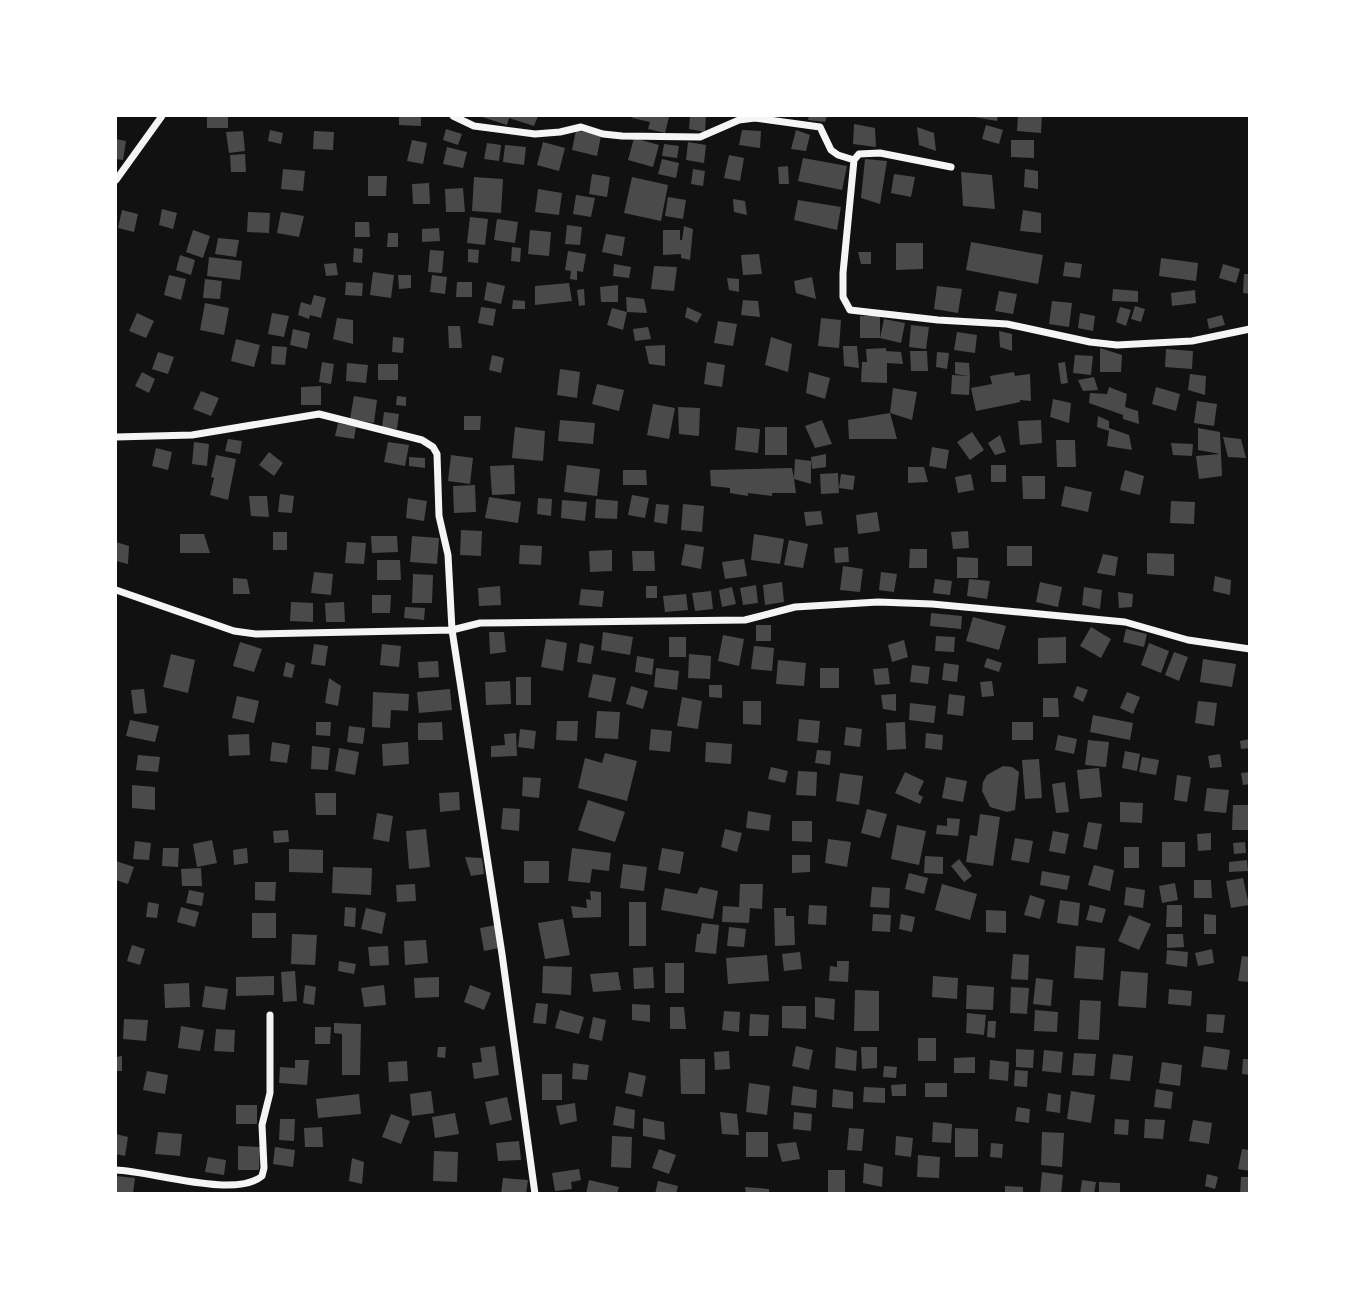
<svg xmlns="http://www.w3.org/2000/svg" width="1365" height="1309" viewBox="0 0 1365 1309" font-family="'Alegreya Sans',sans-serif">
	<style>
		.building { fill: #4a4a4a }
		.lines { fill: none; stroke-linecap: round; stroke-linejoin: round }
		.minor { stroke: #f5f5f5; stroke-width: 7 }
	</style>
	<rect width="100%" height="100%" fill="#111"/>
	<path class="building" d="M 207,116 L 228,116 L 228,128 L 207,128 Z
		M 399,116 L 421,116 L 421,126 L 399,125 Z
		M 479,116 L 538,116 L 534,126 L 509,118 L 507,125 Z
		M 633,116 L 669,117 L 665,133 L 648,129 L 650,122 L 632,118 Z
		M 690,116 L 706,116 L 705,132 L 689,129 Z
		M 809,116 L 827,116 L 825,122 L 808,120 Z
		M 974,116 L 998,116 L 997,121 L 974,117 Z
		M 1018,116 L 1042,116 L 1041,133 L 1017,131 Z
		M 854,124 L 875,128 L 876,147 L 853,144 Z
		M 986,125 L 1003,130 L 999,144 L 982,139 Z
		M 917,127 L 934,133 L 936,151 L 919,145 Z
		M 446,129 L 462,134 L 458,145 L 443,140 Z
		M 270,130 L 283,133 L 281,144 L 268,141 Z
		M 576,130 L 601,136 L 597,156 L 572,150 Z
		M 742,130 L 761,131 L 760,148 L 739,145 Z
		M 796,130 L 810,135 L 806,151 L 791,149 Z
		M 243,131 L 245,151 L 229,153 L 226,132 Z
		M 314,131 L 334,132 L 333,150 L 313,149 Z
		M 634,138 L 659,145 L 653,167 L 628,160 Z
		M 116,139 L 126,141 L 123,160 L 116,159 Z
		M 412,140 L 427,143 L 423,164 L 407,161 Z
		M 1011,140 L 1034,140 L 1034,158 L 1011,157 Z
		M 543,142 L 565,148 L 559,171 L 537,165 Z
		M 688,142 L 706,145 L 704,163 L 686,160 Z
		M 487,143 L 501,145 L 499,161 L 484,159 Z
		M 664,144 L 679,146 L 677,158 L 662,156 Z
		M 505,145 L 526,147 L 524,165 L 503,162 Z
		M 447,147 L 467,152 L 463,168 L 443,164 Z
		M 245,154 L 246,172 L 231,172 L 230,155 Z
		M 729,155 L 744,158 L 740,181 L 724,178 Z
		M 803,158 L 847,166 L 842,190 L 798,181 Z
		M 662,159 L 679,163 L 676,178 L 658,174 Z
		M 865,159 L 887,161 L 880,204 L 861,198 Z
		M 788,166 L 789,184 L 779,184 L 778,167 Z
		M 283,169 L 305,171 L 303,191 L 281,189 Z
		M 693,169 L 705,171 L 703,186 L 691,184 Z
		M 1025,169 L 1038,171 L 1038,189 L 1024,187 Z
		M 961,172 L 992,175 L 995,209 L 963,206 Z
		M 592,174 L 610,177 L 607,197 L 589,194 Z
		M 894,174 L 915,177 L 911,197 L 891,193 Z
		M 368,176 L 387,176 L 386,196 L 368,196 Z
		M 474,177 L 503,179 L 501,213 L 472,211 Z
		M 632,177 L 668,185 L 661,221 L 624,213 Z
		M 429,183 L 430,204 L 413,204 L 412,184 Z
		M 463,188 L 465,212 L 446,212 L 445,189 Z
		M 538,189 L 562,193 L 559,215 L 535,212 Z
		M 576,195 L 595,198 L 591,217 L 573,214 Z
		M 668,197 L 686,200 L 683,219 L 665,216 Z
		M 733,199 L 745,201 L 747,215 L 734,212 Z
		M 798,200 L 841,207 L 837,230 L 794,220 Z
		M 162,209 L 177,213 L 173,229 L 159,225 Z
		M 122,210 L 138,214 L 134,232 L 118,228 Z
		M 1023,210 L 1041,213 L 1041,233 L 1020,231 Z
		M 248,212 L 270,213 L 269,233 L 247,232 Z
		M 281,212 L 304,216 L 299,237 L 277,233 Z
		M 470,217 L 488,219 L 485,245 L 467,243 Z
		M 497,219 L 518,222 L 515,243 L 494,240 Z
		M 355,222 L 369,222 L 370,237 L 355,237 Z
		M 567,225 L 582,227 L 580,245 L 565,244 Z
		M 684,226 L 693,229 L 690,260 L 681,258 L 681,254 L 663,255 L 663,230 L 680,230 L 680,240 L 682,240 Z
		M 439,228 L 440,241 L 422,242 L 422,229 Z
		M 193,230 L 210,236 L 203,258 L 186,252 Z
		M 530,230 L 551,232 L 549,256 L 528,254 Z
		M 388,233 L 398,233 L 398,247 L 387,247 Z
		M 606,234 L 625,237 L 622,256 L 602,252 Z
		M 218,238 L 239,240 L 236,257 L 215,254 Z
		M 971,242 L 1043,255 L 1038,284 L 966,270 Z
		M 896,243 L 923,243 L 923,269 L 896,270 Z
		M 512,247 L 521,248 L 520,262 L 511,261 Z
		M 354,248 L 363,249 L 362,263 L 353,262 Z
		M 468,249 L 479,250 L 478,263 L 468,262 Z
		M 430,250 L 444,251 L 442,273 L 428,272 Z
		M 568,251 L 586,254 L 583,272 L 577,271 L 577,280 L 570,279 L 571,271 L 565,270 Z
		M 858,252 L 871,252 L 871,264 L 861,264 Z
		M 759,254 L 762,274 L 743,275 L 741,255 Z
		M 180,255 L 195,260 L 191,275 L 176,270 Z
		M 209,257 L 242,261 L 240,280 L 207,276 Z
		M 1161,258 L 1198,263 L 1196,281 L 1159,276 Z
		M 1065,262 L 1082,264 L 1080,278 L 1063,276 Z
		M 336,263 L 338,275 L 326,276 L 324,264 Z
		M 614,264 L 631,267 L 629,278 L 613,276 Z
		M 1223,264 L 1240,269 L 1236,283 L 1219,278 Z
		M 654,266 L 677,267 L 674,291 L 651,289 Z
		M 373,272 L 394,275 L 391,298 L 370,295 Z
		M 1244,274 L 1250,274 L 1250,294 L 1243,293 Z
		M 169,275 L 186,279 L 181,300 L 164,295 Z
		M 398,275 L 411,275 L 411,288 L 399,289 Z
		M 432,275 L 447,277 L 445,294 L 430,292 Z
		M 812,277 L 816,299 L 796,293 L 794,281 Z
		M 727,278 L 739,279 L 739,292 L 729,290 Z
		M 205,279 L 222,281 L 220,299 L 203,298 Z
		M 346,282 L 363,283 L 362,296 L 345,295 Z
		M 457,282 L 472,282 L 472,297 L 456,297 Z
		M 487,282 L 505,286 L 501,304 L 484,300 Z
		M 569,283 L 572,301 L 535,305 L 535,286 Z
		M 618,285 L 618,302 L 601,302 L 600,287 Z
		M 937,286 L 962,289 L 958,313 L 934,309 Z
		M 584,289 L 585,305 L 579,306 L 577,290 Z
		M 1113,289 L 1138,291 L 1138,302 L 1112,301 Z
		M 1195,290 L 1196,303 L 1172,306 L 1171,293 Z
		M 999,291 L 1017,294 L 1013,314 L 995,311 Z
		M 314,295 L 326,298 L 321,318 L 310,315 L 309,319 L 298,315 L 301,302 L 311,305 Z
		M 626,297 L 644,299 L 647,313 L 627,312 L 623,330 L 607,325 L 612,308 L 627,312 Z
		M 513,300 L 525,301 L 525,309 L 512,309 Z
		M 743,300 L 758,301 L 760,317 L 741,315 Z
		M 1052,301 L 1072,303 L 1069,327 L 1049,324 Z
		M 205,303 L 229,308 L 224,335 L 200,330 Z
		M 1135,306 L 1145,309 L 1141,322 L 1131,319 Z
		M 481,307 L 496,309 L 493,326 L 478,323 Z
		M 687,307 L 702,314 L 697,323 L 685,317 Z
		M 1120,307 L 1131,310 L 1126,326 L 1116,322 Z
		M 137,313 L 154,321 L 146,338 L 129,331 Z
		M 272,313 L 289,316 L 284,337 L 268,334 Z
		M 1080,313 L 1095,316 L 1093,331 L 1078,328 Z
		M 1222,315 L 1225,325 L 1209,329 L 1207,319 Z
		M 860,316 L 880,316 L 880,338 L 860,338 Z
		M 337,318 L 353,320 L 353,344 L 333,339 Z
		M 821,318 L 841,320 L 839,348 L 818,346 Z
		M 884,319 L 905,323 L 901,343 L 880,338 Z
		M 718,321 L 737,324 L 733,346 L 714,343 Z
		M 911,325 L 929,327 L 926,349 L 909,347 Z
		M 448,326 L 460,326 L 462,348 L 449,348 Z
		M 648,327 L 651,339 L 635,341 L 633,329 Z
		M 293,329 L 310,333 L 307,349 L 290,345 Z
		M 999,331 L 1012,334 L 1012,351 L 1000,347 Z
		M 957,332 L 977,335 L 975,353 L 954,350 Z
		M 393,337 L 404,338 L 403,353 L 392,352 Z
		M 771,337 L 792,344 L 788,372 L 765,365 Z
		M 236,339 L 260,345 L 254,367 L 231,361 Z
		M 665,345 L 665,366 L 649,364 L 645,346 Z
		M 272,346 L 287,347 L 285,365 L 271,364 Z
		M 843,346 L 857,346 L 859,368 L 844,366 Z
		M 886,348 L 886,351 L 901,352 L 903,364 L 887,363 L 887,383 L 861,382 L 862,362 L 867,362 L 866,349 Z
		M 1100,348 L 1122,355 L 1121,372 L 1100,372 Z
		M 1166,349 L 1193,351 L 1192,369 L 1165,367 Z
		M 910,351 L 927,351 L 928,371 L 911,371 Z
		M 158,352 L 174,357 L 168,374 L 152,369 Z
		M 937,352 L 949,353 L 947,369 L 936,367 Z
		M 492,355 L 504,358 L 501,373 L 489,370 Z
		M 1075,355 L 1093,356 L 1091,375 L 1073,373 Z
		M 322,362 L 334,364 L 331,384 L 319,382 Z
		M 707,362 L 725,365 L 722,387 L 704,384 Z
		M 955,362 L 969,363 L 970,376 L 955,374 Z
		M 1065,362 L 1068,383 L 1061,384 L 1058,363 Z
		M 347,363 L 368,365 L 366,383 L 346,381 Z
		M 378,364 L 398,364 L 398,380 L 378,380 Z
		M 560,369 L 580,372 L 577,398 L 557,395 Z
		M 142,372 L 155,379 L 149,393 L 135,386 Z
		M 809,372 L 830,378 L 825,399 L 806,393 Z
		M 1014,372 L 1015,376 L 1030,374 L 1031,401 L 1020,400 L 1020,402 L 976,411 L 971,388 L 992,384 L 990,376 Z
		M 1190,374 L 1206,376 L 1205,395 L 1188,390 Z
		M 952,375 L 970,376 L 969,395 L 951,394 Z
		M 1094,377 L 1098,390 L 1083,391 L 1078,380 Z
		M 597,384 L 624,390 L 619,411 L 592,404 Z
		M 321,386 L 321,405 L 301,405 L 301,387 Z
		M 1109,387 L 1127,394 L 1125,407 L 1138,411 L 1139,424 L 1123,419 L 1123,415 L 1089,403 L 1090,393 L 1107,394 Z
		M 1156,387 L 1180,394 L 1176,411 L 1152,404 Z
		M 893,388 L 917,392 L 912,420 L 890,413 Z
		M 201,391 L 219,398 L 211,416 L 193,409 Z
		M 354,396 L 377,400 L 374,423 L 350,419 Z
		M 397,396 L 406,397 L 406,406 L 396,405 Z
		M 1053,399 L 1071,403 L 1069,423 L 1050,417 Z
		M 1197,401 L 1217,404 L 1214,426 L 1194,423 Z
		M 653,404 L 675,408 L 669,439 L 647,435 Z
		M 678,407 L 700,408 L 699,436 L 679,434 Z
		M 384,412 L 399,414 L 397,429 L 382,428 Z
		M 890,413 L 897,439 L 849,439 L 848,420 Z
		M 464,416 L 481,416 L 480,430 L 464,430 Z
		M 1098,416 L 1109,421 L 1109,428 L 1129,435 L 1132,450 L 1107,446 L 1109,431 L 1097,427 Z
		M 560,420 L 595,423 L 593,444 L 558,441 Z
		M 822,420 L 832,444 L 815,448 L 805,426 Z
		M 1041,420 L 1042,443 L 1020,445 L 1018,421 Z
		M 338,423 L 356,427 L 354,439 L 335,436 Z
		M 515,427 L 545,431 L 543,461 L 512,458 Z
		M 737,427 L 760,429 L 758,453 L 735,450 Z
		M 765,427 L 787,427 L 787,455 L 765,455 Z
		M 1198,428 L 1220,432 L 1222,476 L 1199,479 L 1196,456 L 1220,454 L 1198,450 Z
		M 972,432 L 984,450 L 970,460 L 957,442 Z
		M 1000,435 L 1006,452 L 995,455 L 988,443 Z
		M 1223,437 L 1241,439 L 1246,458 L 1228,457 Z
		M 228,439 L 242,441 L 240,454 L 225,451 Z
		M 1056,440 L 1075,440 L 1076,467 L 1057,467 Z
		M 194,442 L 209,444 L 207,466 L 192,464 Z
		M 388,442 L 409,445 L 405,466 L 384,462 Z
		M 1171,443 L 1193,444 L 1192,456 L 1173,455 Z
		M 932,447 L 949,450 L 946,469 L 929,466 Z
		M 156,448 L 172,452 L 168,470 L 152,466 Z
		M 269,452 L 283,463 L 274,476 L 259,465 Z
		M 826,454 L 826,467 L 812,469 L 811,457 Z
		M 216,455 L 236,459 L 228,500 L 210,495 L 214,478 L 211,477 Z
		M 451,455 L 473,458 L 470,484 L 448,481 Z
		M 409,457 L 425,458 L 425,468 L 409,466 Z
		M 795,459 L 811,461 L 811,484 L 794,479 L 796,493 L 772,493 L 772,496 L 748,493 L 748,496 L 730,493 L 730,488 L 711,486 L 710,470 L 792,468 L 794,479 Z
		M 514,465 L 515,494 L 492,495 L 490,466 Z
		M 567,465 L 600,469 L 597,496 L 564,492 Z
		M 991,465 L 1006,465 L 1006,482 L 991,482 Z
		M 908,467 L 924,467 L 928,482 L 908,483 Z
		M 623,470 L 646,470 L 647,485 L 623,485 Z
		M 1125,470 L 1144,476 L 1140,495 L 1120,490 Z
		M 838,473 L 839,493 L 821,494 L 820,474 Z
		M 841,474 L 855,476 L 853,490 L 839,488 Z
		M 971,474 L 974,490 L 958,493 L 955,477 Z
		M 1022,476 L 1045,476 L 1045,499 L 1023,499 Z
		M 475,485 L 476,512 L 454,513 L 453,486 Z
		M 1065,486 L 1092,492 L 1088,512 L 1061,506 Z
		M 280,494 L 294,496 L 292,513 L 278,512 Z
		M 632,495 L 649,498 L 645,518 L 628,515 Z
		M 249,496 L 267,496 L 269,517 L 251,516 Z
		M 489,497 L 521,502 L 518,523 L 485,518 Z
		M 408,498 L 427,501 L 424,521 L 406,518 Z
		M 538,498 L 552,499 L 551,516 L 537,514 Z
		M 596,499 L 618,501 L 617,519 L 595,518 Z
		M 562,500 L 587,502 L 585,521 L 561,518 Z
		M 1171,501 L 1195,502 L 1194,524 L 1170,523 Z
		M 656,504 L 669,505 L 667,524 L 654,522 Z
		M 683,504 L 704,506 L 702,532 L 681,530 Z
		M 821,511 L 823,524 L 806,526 L 804,512 Z
		M 877,512 L 880,531 L 858,534 L 856,515 Z
		M 461,530 L 482,531 L 481,556 L 460,555 Z
		M 968,531 L 969,548 L 953,549 L 951,532 Z
		M 273,532 L 287,532 L 287,550 L 273,550 Z
		M 180,534 L 204,534 L 210,553 L 180,553 Z
		M 754,534 L 784,539 L 780,564 L 751,560 Z
		M 371,536 L 397,536 L 398,552 L 372,553 Z
		M 412,536 L 439,538 L 437,564 L 410,562 Z
		M 789,540 L 808,544 L 803,568 L 784,565 Z
		M 116,542 L 129,546 L 128,564 L 116,561 Z
		M 347,542 L 366,543 L 364,564 L 345,563 Z
		M 685,544 L 704,547 L 701,569 L 681,565 Z
		M 520,545 L 542,546 L 541,565 L 519,564 Z
		M 1007,546 L 1032,546 L 1032,566 L 1007,566 Z
		M 848,547 L 849,562 L 835,563 L 834,548 Z
		M 910,549 L 927,549 L 927,568 L 909,568 Z
		M 612,550 L 612,571 L 590,572 L 589,551 Z
		M 632,551 L 654,551 L 655,571 L 633,571 Z
		M 1147,553 L 1174,554 L 1174,576 L 1147,574 Z
		M 1103,554 L 1118,557 L 1115,576 L 1097,573 Z
		M 957,557 L 978,558 L 978,578 L 957,578 Z
		M 744,559 L 747,576 L 725,579 L 722,562 Z
		M 377,560 L 400,560 L 401,580 L 377,580 Z
		M 843,566 L 863,569 L 860,592 L 840,590 Z
		M 314,572 L 333,574 L 331,595 L 311,593 Z
		M 881,572 L 897,574 L 894,592 L 879,590 Z
		M 413,574 L 433,575 L 432,603 L 412,603 Z
		M 1215,576 L 1231,580 L 1230,595 L 1213,591 Z
		M 233,578 L 247,579 L 250,594 L 233,594 Z
		M 935,579 L 952,581 L 950,595 L 933,593 Z
		M 969,579 L 990,581 L 987,599 L 967,596 Z
		M 782,582 L 784,602 L 765,605 L 763,585 Z
		M 1040,582 L 1062,587 L 1058,607 L 1036,602 Z
		M 756,585 L 758,603 L 743,605 L 740,588 Z
		M 500,586 L 501,605 L 479,606 L 478,588 Z
		M 646,586 L 657,586 L 657,598 L 646,598 Z
		M 732,587 L 736,604 L 722,607 L 719,590 Z
		M 1084,587 L 1102,590 L 1100,609 L 1082,605 Z
		M 581,589 L 604,591 L 602,607 L 579,605 Z
		M 711,591 L 713,609 L 695,611 L 692,593 Z
		M 1118,592 L 1133,594 L 1132,607 L 1119,608 Z
		M 686,594 L 688,610 L 665,612 L 663,596 Z
		M 372,595 L 391,595 L 390,613 L 372,613 Z
		M 291,602 L 313,603 L 313,622 L 290,621 Z
		M 344,602 L 345,622 L 326,622 L 325,603 Z
		M 405,607 L 425,608 L 424,620 L 404,618 Z
		M 931,613 L 962,616 L 961,629 L 930,626 Z
		M 973,617 L 1006,626 L 999,650 L 966,641 Z
		M 756,625 L 771,625 L 771,641 L 756,641 Z
		M 1091,627 L 1111,639 L 1101,658 L 1080,646 Z
		M 1126,629 L 1147,634 L 1144,647 L 1123,642 Z
		M 489,632 L 504,632 L 506,652 L 490,654 Z
		M 603,632 L 633,637 L 630,655 L 601,650 Z
		M 723,635 L 744,639 L 739,666 L 718,661 Z
		M 936,636 L 955,637 L 954,652 L 935,651 Z
		M 669,637 L 686,637 L 686,657 L 669,657 Z
		M 1066,637 L 1066,663 L 1038,664 L 1038,638 Z
		M 546,639 L 567,643 L 563,671 L 541,667 Z
		M 904,640 L 908,657 L 892,662 L 888,645 Z
		M 240,642 L 262,649 L 254,672 L 233,666 Z
		M 580,643 L 594,646 L 591,664 L 577,662 Z
		M 1149,643 L 1169,651 L 1161,673 L 1141,665 Z
		M 314,644 L 328,646 L 325,666 L 311,664 Z
		M 382,644 L 401,646 L 399,667 L 380,665 Z
		M 754,646 L 774,648 L 772,671 L 751,669 Z
		M 1174,652 L 1188,657 L 1179,681 L 1165,675 Z
		M 171,654 L 195,660 L 188,693 L 163,687 Z
		M 689,654 L 711,656 L 710,679 L 688,678 Z
		M 637,656 L 654,659 L 652,675 L 635,672 Z
		M 987,658 L 1002,663 L 999,672 L 984,667 Z
		M 1203,659 L 1236,664 L 1232,687 L 1200,682 Z
		M 778,660 L 806,663 L 804,686 L 776,684 Z
		M 438,661 L 439,677 L 419,678 L 418,662 Z
		M 286,662 L 295,665 L 292,678 L 283,676 Z
		M 944,663 L 959,665 L 957,682 L 942,680 Z
		M 912,665 L 930,667 L 928,684 L 910,682 Z
		M 656,668 L 679,671 L 677,690 L 654,687 Z
		M 820,668 L 839,668 L 839,688 L 820,688 Z
		M 888,668 L 890,684 L 875,685 L 873,669 Z
		M 593,674 L 616,678 L 611,702 L 588,697 Z
		M 516,677 L 531,677 L 531,705 L 516,705 Z
		M 329,678 L 341,686 L 338,706 L 325,703 Z
		M 510,681 L 511,704 L 486,705 L 485,682 Z
		M 992,681 L 994,696 L 982,697 L 980,682 Z
		M 709,685 L 722,685 L 722,698 L 709,697 Z
		M 631,686 L 648,691 L 643,709 L 626,704 Z
		M 1077,686 L 1088,690 L 1083,702 L 1073,697 Z
		M 144,689 L 147,713 L 134,714 L 131,690 Z
		M 450,689 L 452,710 L 419,713 L 417,692 Z
		M 373,692 L 409,694 L 408,711 L 391,710 L 390,728 L 372,727 Z
		M 1127,692 L 1140,697 L 1133,714 L 1120,708 Z
		M 896,694 L 896,711 L 883,709 L 881,695 Z
		M 949,694 L 965,696 L 963,716 L 947,714 Z
		M 237,696 L 259,701 L 254,723 L 232,718 Z
		M 682,697 L 702,701 L 698,729 L 677,726 Z
		M 1043,698 L 1058,698 L 1059,717 L 1043,717 Z
		M 743,701 L 761,701 L 761,725 L 743,724 Z
		M 1198,701 L 1217,703 L 1214,726 L 1195,723 Z
		M 910,703 L 936,706 L 934,723 L 909,720 Z
		M 597,711 L 620,712 L 618,739 L 595,738 Z
		M 1093,715 L 1133,723 L 1130,740 L 1090,732 Z
		M 799,719 L 820,721 L 818,743 L 797,741 Z
		M 130,720 L 159,726 L 155,742 L 126,736 Z
		M 557,721 L 578,721 L 577,741 L 556,740 Z
		M 316,722 L 331,722 L 330,736 L 316,735 Z
		M 442,722 L 443,740 L 418,740 L 418,723 Z
		M 905,722 L 906,749 L 887,750 L 886,723 Z
		M 1012,722 L 1033,722 L 1033,740 L 1012,740 Z
		M 349,726 L 365,728 L 363,744 L 347,742 Z
		M 846,727 L 862,729 L 860,747 L 844,745 Z
		M 520,729 L 536,731 L 534,749 L 518,747 Z
		M 651,729 L 672,731 L 670,752 L 649,750 Z
		M 516,733 L 517,756 L 491,757 L 491,746 L 505,745 L 504,734 Z
		M 926,733 L 943,735 L 942,750 L 925,748 Z
		M 249,734 L 250,755 L 229,756 L 228,735 Z
		M 1058,735 L 1077,739 L 1074,754 L 1055,750 Z
		M 1250,739 L 1250,748 L 1241,749 L 1240,741 Z
		M 1088,740 L 1109,742 L 1106,767 L 1085,765 Z
		M 272,742 L 290,745 L 287,763 L 270,761 Z
		M 408,742 L 409,764 L 383,766 L 382,744 Z
		M 706,742 L 732,744 L 731,764 L 705,762 Z
		M 312,746 L 330,748 L 328,770 L 311,769 Z
		M 339,748 L 359,752 L 355,775 L 335,771 Z
		M 817,750 L 831,751 L 830,765 L 815,763 Z
		M 1125,751 L 1140,754 L 1137,771 L 1122,768 Z
		M 605,753 L 637,761 L 627,801 L 578,788 L 585,758 L 602,763 Z
		M 1220,754 L 1222,767 L 1210,768 L 1208,756 Z
		M 138,755 L 160,757 L 158,772 L 136,770 Z
		M 1142,757 L 1159,760 L 1156,775 L 1139,772 Z
		M 1039,759 L 1042,798 L 1025,799 L 1022,760 Z
		M 1003,766 L 1012,767 L 1019,772 L 1015,810 L 1007,812 L 990,807 L 982,791 L 983,782 L 987,775 Z
		M 771,767 L 788,771 L 785,783 L 768,779 Z
		M 1099,768 L 1102,797 L 1080,799 L 1077,770 Z
		M 798,771 L 817,772 L 816,796 L 796,795 Z
		M 905,772 L 924,781 L 918,794 L 923,797 L 920,804 L 895,793 Z
		M 1250,772 L 1250,784 L 1243,785 L 1241,773 Z
		M 840,773 L 863,776 L 859,805 L 836,801 Z
		M 1177,775 L 1191,777 L 1187,802 L 1174,800 Z
		M 523,777 L 541,778 L 539,798 L 522,796 Z
		M 946,777 L 967,781 L 963,802 L 942,798 Z
		M 1065,782 L 1069,812 L 1056,813 L 1052,784 Z
		M 132,785 L 155,787 L 155,810 L 132,808 Z
		M 1207,788 L 1229,790 L 1226,813 L 1204,811 Z
		M 459,792 L 460,810 L 440,812 L 439,793 Z
		M 315,793 L 336,793 L 336,815 L 316,815 Z
		M 588,800 L 625,812 L 615,842 L 578,830 Z
		M 1120,802 L 1143,803 L 1142,823 L 1120,822 Z
		M 1233,805 L 1250,805 L 1250,830 L 1232,830 Z
		M 503,808 L 520,809 L 519,831 L 501,829 Z
		M 867,809 L 887,814 L 880,838 L 861,833 Z
		M 748,811 L 771,815 L 769,831 L 746,828 Z
		M 377,813 L 393,816 L 389,842 L 373,839 Z
		M 980,814 L 1000,817 L 993,866 L 966,862 L 970,835 L 977,836 Z
		M 947,818 L 960,819 L 958,836 L 936,834 L 937,825 L 947,826 Z
		M 792,821 L 812,821 L 812,842 L 792,841 Z
		M 1088,822 L 1102,824 L 1097,850 L 1083,847 Z
		M 897,825 L 926,831 L 919,865 L 891,859 Z
		M 426,829 L 430,867 L 409,869 L 406,831 Z
		M 725,829 L 742,833 L 737,852 L 721,847 Z
		M 288,830 L 289,842 L 274,843 L 273,831 Z
		M 1053,831 L 1069,834 L 1065,854 L 1049,851 Z
		M 1211,833 L 1211,850 L 1198,851 L 1197,834 Z
		M 1015,838 L 1033,841 L 1029,863 L 1011,860 Z
		M 828,839 L 851,842 L 847,867 L 825,863 Z
		M 212,840 L 217,863 L 197,867 L 193,844 Z
		M 135,841 L 151,843 L 149,860 L 133,859 Z
		M 1162,842 L 1185,842 L 1185,867 L 1162,867 Z
		M 1245,842 L 1246,853 L 1234,854 L 1233,843 Z
		M 1124,847 L 1139,847 L 1139,868 L 1124,868 Z
		M 163,848 L 179,848 L 178,867 L 162,866 Z
		M 247,848 L 248,863 L 234,865 L 233,850 Z
		M 572,848 L 611,853 L 609,871 L 592,869 L 590,883 L 568,881 Z
		M 662,848 L 684,852 L 680,874 L 658,870 Z
		M 289,849 L 323,850 L 323,873 L 289,872 Z
		M 792,855 L 810,855 L 810,872 L 792,873 Z
		M 925,856 L 943,857 L 943,874 L 924,873 Z
		M 465,857 L 482,858 L 484,874 L 471,876 Z
		M 959,859 L 972,876 L 964,882 L 951,866 Z
		M 1247,860 L 1248,871 L 1229,872 L 1229,862 Z
		M 116,861 L 134,867 L 128,884 L 116,880 Z
		M 524,861 L 549,861 L 549,883 L 524,883 Z
		M 623,864 L 647,867 L 644,891 L 620,888 Z
		M 1094,865 L 1114,870 L 1110,891 L 1088,885 Z
		M 333,867 L 372,868 L 371,895 L 332,893 Z
		M 201,868 L 202,886 L 182,886 L 181,869 Z
		M 1042,871 L 1070,876 L 1067,890 L 1040,885 Z
		M 909,873 L 928,878 L 924,894 L 905,889 Z
		M 1243,878 L 1249,905 L 1231,908 L 1226,881 Z
		M 1194,880 L 1211,880 L 1212,898 L 1194,898 Z
		M 255,882 L 276,882 L 275,901 L 255,900 Z
		M 1175,883 L 1178,900 L 1162,903 L 1159,886 Z
		M 415,884 L 416,901 L 397,902 L 396,885 Z
		M 740,884 L 763,884 L 762,909 L 750,908 L 749,923 L 722,922 L 723,906 L 739,907 Z
		M 942,884 L 977,894 L 970,920 L 935,910 Z
		M 700,887 L 718,891 L 713,919 L 661,910 L 665,888 L 697,894 Z
		M 872,887 L 890,888 L 889,908 L 870,907 Z
		M 1126,887 L 1145,890 L 1143,908 L 1124,905 Z
		M 189,890 L 204,893 L 202,906 L 186,903 Z
		M 590,891 L 601,892 L 601,917 L 573,918 L 571,906 L 587,908 L 586,899 L 591,900 Z
		M 1030,895 L 1045,900 L 1040,919 L 1024,915 Z
		M 1060,900 L 1080,903 L 1078,926 L 1057,923 Z
		M 148,902 L 159,904 L 157,918 L 146,917 Z
		M 629,902 L 646,902 L 646,946 L 629,946 Z
		M 809,905 L 827,906 L 826,925 L 808,924 Z
		M 1090,905 L 1106,909 L 1102,923 L 1086,920 Z
		M 1167,905 L 1182,905 L 1182,927 L 1166,927 Z
		M 181,907 L 199,912 L 195,927 L 177,922 Z
		M 345,907 L 356,908 L 355,927 L 344,926 Z
		M 366,908 L 386,913 L 382,934 L 361,929 Z
		M 774,908 L 786,908 L 786,916 L 794,916 L 795,945 L 775,946 Z
		M 986,910 L 1006,911 L 1006,933 L 986,932 Z
		M 252,913 L 276,913 L 276,938 L 252,938 Z
		M 873,914 L 891,915 L 890,932 L 872,931 Z
		M 901,914 L 915,917 L 912,932 L 899,929 Z
		M 1204,914 L 1216,915 L 1216,934 L 1204,934 Z
		M 1129,915 L 1151,924 L 1139,950 L 1118,941 Z
		M 563,919 L 570,955 L 545,959 L 538,923 Z
		M 702,923 L 719,925 L 716,954 L 695,952 L 697,934 L 700,934 Z
		M 496,925 L 499,948 L 484,951 L 480,928 Z
		M 729,927 L 746,929 L 744,947 L 727,946 Z
		M 292,934 L 317,935 L 315,965 L 291,964 Z
		M 1167,934 L 1183,934 L 1184,947 L 1167,948 Z
		M 426,940 L 428,963 L 405,965 L 404,941 Z
		M 132,945 L 145,949 L 140,965 L 127,961 Z
		M 388,946 L 389,965 L 370,966 L 368,947 Z
		M 1076,946 L 1105,948 L 1103,980 L 1074,978 Z
		M 1212,949 L 1214,963 L 1198,966 L 1195,953 Z
		M 1167,950 L 1188,952 L 1187,967 L 1166,964 Z
		M 800,952 L 802,969 L 784,971 L 782,954 Z
		M 1013,954 L 1029,955 L 1028,980 L 1011,979 Z
		M 767,955 L 769,981 L 728,984 L 726,958 Z
		M 1242,956 L 1250,957 L 1250,982 L 1238,981 Z
		M 339,961 L 356,964 L 354,974 L 338,971 Z
		M 837,961 L 849,961 L 848,982 L 829,981 L 830,966 L 837,967 Z
		M 665,963 L 684,963 L 684,993 L 665,993 Z
		M 543,966 L 572,967 L 571,995 L 542,993 Z
		M 653,967 L 654,988 L 634,989 L 633,968 Z
		M 295,971 L 297,1001 L 283,1002 L 281,972 Z
		M 1121,971 L 1148,973 L 1146,1008 L 1118,1006 Z
		M 618,972 L 621,990 L 593,992 L 590,974 Z
		M 274,976 L 274,995 L 236,996 L 236,977 Z
		M 933,976 L 958,978 L 957,999 L 932,997 Z
		M 439,977 L 439,997 L 415,998 L 414,978 Z
		M 1036,978 L 1053,980 L 1051,1006 L 1033,1004 Z
		M 189,983 L 190,1007 L 165,1008 L 164,984 Z
		M 305,985 L 316,987 L 314,1005 L 303,1003 Z
		M 384,985 L 386,1005 L 364,1007 L 361,988 Z
		M 470,985 L 491,993 L 484,1010 L 464,1002 Z
		M 967,985 L 994,987 L 993,1010 L 966,1009 Z
		M 205,986 L 228,989 L 225,1010 L 202,1007 Z
		M 1011,987 L 1029,988 L 1027,1014 L 1010,1013 Z
		M 1169,989 L 1192,991 L 1191,1006 L 1168,1004 Z
		M 855,990 L 879,991 L 879,1031 L 854,1031 Z
		M 815,997 L 835,999 L 834,1020 L 815,1017 Z
		M 1080,1000 L 1101,1001 L 1099,1040 L 1078,1039 Z
		M 536,1003 L 548,1004 L 546,1024 L 533,1023 Z
		M 632,1004 L 650,1005 L 650,1022 L 632,1020 Z
		M 782,1006 L 806,1006 L 806,1029 L 782,1028 Z
		M 670,1007 L 684,1007 L 686,1029 L 670,1029 Z
		M 560,1010 L 584,1017 L 579,1034 L 555,1028 Z
		M 1035,1010 L 1058,1012 L 1057,1032 L 1034,1031 Z
		M 724,1011 L 740,1012 L 739,1032 L 722,1030 Z
		M 967,1013 L 986,1015 L 984,1035 L 966,1033 Z
		M 750,1014 L 769,1015 L 768,1036 L 749,1036 Z
		M 1207,1014 L 1225,1015 L 1223,1033 L 1206,1032 Z
		M 593,1017 L 606,1020 L 602,1041 L 589,1038 Z
		M 124,1019 L 148,1020 L 146,1041 L 123,1039 Z
		M 988,1021 L 996,1021 L 995,1038 L 987,1037 Z
		M 334,1023 L 361,1024 L 360,1075 L 342,1075 L 342,1034 L 334,1033 Z
		M 181,1026 L 204,1030 L 200,1051 L 178,1048 Z
		M 315,1027 L 331,1027 L 330,1044 L 315,1044 Z
		M 216,1029 L 235,1030 L 234,1052 L 214,1051 Z
		M 918,1038 L 936,1038 L 936,1061 L 918,1061 Z
		M 495,1046 L 499,1075 L 474,1079 L 472,1063 L 482,1062 L 480,1048 Z
		M 796,1046 L 813,1050 L 809,1070 L 792,1066 Z
		M 1204,1046 L 1230,1050 L 1227,1070 L 1201,1067 Z
		M 438,1047 L 446,1047 L 445,1058 L 437,1057 Z
		M 836,1047 L 857,1051 L 856,1071 L 835,1068 Z
		M 861,1047 L 877,1047 L 877,1068 L 862,1069 Z
		M 1016,1049 L 1034,1050 L 1033,1068 L 1016,1067 Z
		M 1044,1050 L 1063,1052 L 1061,1073 L 1042,1071 Z
		M 729,1051 L 730,1069 L 715,1070 L 714,1052 Z
		M 1074,1053 L 1096,1054 L 1094,1076 L 1072,1075 Z
		M 1113,1054 L 1133,1056 L 1130,1081 L 1110,1079 Z
		M 122,1056 L 122,1071 L 116,1071 L 116,1057 Z
		M 975,1057 L 975,1073 L 954,1073 L 954,1058 Z
		M 680,1059 L 705,1059 L 705,1094 L 681,1094 Z
		M 1243,1059 L 1250,1059 L 1250,1075 L 1242,1074 Z
		M 295,1060 L 309,1060 L 307,1085 L 279,1083 L 280,1067 L 295,1068 Z
		M 990,1060 L 1009,1062 L 1008,1081 L 989,1079 Z
		M 407,1061 L 408,1081 L 389,1082 L 388,1062 Z
		M 1162,1062 L 1182,1065 L 1180,1086 L 1159,1083 Z
		M 573,1063 L 589,1065 L 587,1080 L 572,1079 Z
		M 884,1066 L 897,1067 L 896,1078 L 883,1077 Z
		M 1015,1070 L 1028,1071 L 1027,1087 L 1014,1086 Z
		M 147,1071 L 168,1075 L 165,1094 L 143,1090 Z
		M 629,1072 L 646,1076 L 642,1097 L 625,1093 Z
		M 542,1074 L 562,1074 L 562,1100 L 542,1100 Z
		M 749,1083 L 770,1086 L 767,1115 L 746,1112 Z
		M 925,1083 L 947,1083 L 947,1097 L 925,1097 Z
		M 906,1084 L 906,1096 L 892,1096 L 891,1085 Z
		M 793,1086 L 817,1090 L 816,1108 L 791,1105 Z
		M 864,1087 L 885,1088 L 885,1103 L 863,1102 Z
		M 833,1089 L 853,1092 L 853,1109 L 832,1107 Z
		M 1156,1089 L 1173,1092 L 1171,1109 L 1154,1107 Z
		M 431,1091 L 434,1113 L 412,1116 L 410,1094 Z
		M 1071,1091 L 1095,1095 L 1091,1123 L 1067,1119 Z
		M 1048,1093 L 1061,1095 L 1060,1113 L 1046,1111 Z
		M 359,1094 L 361,1114 L 318,1118 L 316,1099 Z
		M 507,1097 L 512,1120 L 490,1125 L 485,1102 Z
		M 575,1103 L 577,1121 L 560,1125 L 556,1106 Z
		M 236,1105 L 257,1105 L 257,1124 L 236,1124 Z
		M 616,1106 L 635,1110 L 634,1129 L 613,1125 Z
		M 1017,1107 L 1030,1109 L 1029,1123 L 1015,1121 Z
		M 720,1112 L 737,1114 L 739,1135 L 722,1134 Z
		M 794,1112 L 812,1114 L 811,1131 L 793,1129 Z
		M 455,1113 L 459,1134 L 435,1138 L 432,1117 Z
		M 391,1114 L 410,1121 L 401,1144 L 382,1137 Z
		M 643,1118 L 664,1122 L 665,1140 L 643,1136 Z
		M 280,1119 L 295,1119 L 294,1141 L 279,1140 Z
		M 1115,1119 L 1129,1120 L 1128,1135 L 1114,1134 Z
		M 1145,1119 L 1165,1120 L 1163,1139 L 1144,1138 Z
		M 1193,1120 L 1212,1123 L 1209,1144 L 1189,1141 Z
		M 933,1122 L 952,1124 L 951,1143 L 932,1142 Z
		M 322,1127 L 323,1147 L 305,1147 L 304,1128 Z
		M 849,1128 L 864,1129 L 862,1151 L 847,1150 Z
		M 955,1128 L 978,1129 L 978,1157 L 955,1157 Z
		M 158,1132 L 182,1134 L 180,1156 L 155,1154 Z
		M 746,1132 L 768,1132 L 768,1157 L 746,1157 Z
		M 1042,1132 L 1064,1133 L 1062,1167 L 1041,1165 Z
		M 116,1134 L 128,1137 L 125,1156 L 116,1154 Z
		M 612,1136 L 632,1137 L 631,1168 L 611,1167 Z
		M 896,1136 L 913,1138 L 911,1157 L 895,1155 Z
		M 519,1141 L 521,1160 L 498,1161 L 496,1143 Z
		M 796,1142 L 800,1159 L 782,1162 L 777,1144 Z
		M 991,1143 L 1003,1144 L 1002,1158 L 990,1157 Z
		M 238,1146 L 260,1147 L 259,1170 L 238,1170 Z
		M 275,1147 L 295,1150 L 293,1167 L 273,1164 Z
		M 659,1149 L 676,1155 L 669,1174 L 652,1168 Z
		M 1242,1149 L 1250,1150 L 1250,1171 L 1238,1169 Z
		M 434,1151 L 458,1152 L 457,1182 L 433,1181 Z
		M 918,1155 L 940,1157 L 939,1178 L 917,1177 Z
		M 208,1157 L 226,1160 L 224,1175 L 205,1172 Z
		M 352,1158 L 364,1162 L 362,1184 L 349,1181 Z
		M 864,1163 L 883,1167 L 882,1187 L 863,1183 Z
		M 579,1169 L 581,1180 L 571,1182 L 572,1189 L 555,1191 L 552,1173 Z
		M 828,1170 L 845,1170 L 845,1192 L 828,1192 Z
		M 1042,1172 L 1063,1175 L 1061,1194 L 1040,1194 Z
		M 1207,1174 L 1218,1177 L 1215,1189 L 1205,1186 Z
		M 116,1176 L 135,1178 L 133,1194 L 116,1194 Z
		M 1241,1177 L 1250,1177 L 1250,1194 L 1240,1194 Z
		M 503,1178 L 528,1180 L 526,1194 L 501,1194 Z
		M 589,1180 L 619,1187 L 617,1194 L 586,1194 Z
		M 1082,1180 L 1096,1182 L 1094,1194 L 1080,1194 Z
		M 658,1181 L 678,1186 L 676,1194 L 655,1194 Z
		M 1099,1182 L 1120,1183 L 1120,1194 L 1099,1194 Z
		M 1005,1186 L 1023,1187 L 1023,1194 L 1005,1194 Z
		M 745,1187 L 769,1189 L 769,1194 L 746,1194 Z"/>
	<g class="lines">
		<path class="minor" d="M 453,116 L 474,126 L 535,134 L 560,132 L 581,127 L 603,134 L 622,136 L 700,137 L 739,120 L 755,118 L 820,127 L 831,150 L 838,155 L 854,160
			M 951,167 L 880,153 L 859,154 L 854,160 L 843,273 L 843,297 L 850,310 L 938,320 L 1007,324 L 1090,342 L 1117,345 L 1192,341 L 1250,329
			M 116,180 L 162,116
			M 116,437 L 192,435 L 319,414 L 422,440 L 433,447 L 437,454 L 439,516 L 448,555 L 452,630 L 502,954 L 535,1194
			M 116,590 L 234,631 L 256,634 L 452,630 L 480,623 L 745,620 L 795,607 L 878,602 L 932,604 L 1125,622 L 1188,640 L 1250,649
			M 116,1170 C 151,1171 236,1199 262,1176 L 264,1168 L 262,1125 L 270,1093 L 270,1015"/>
	</g>
	<rect width="1365" height="1309" fill="none" stroke="#ffffff" stroke-width="234"/>
</svg>
